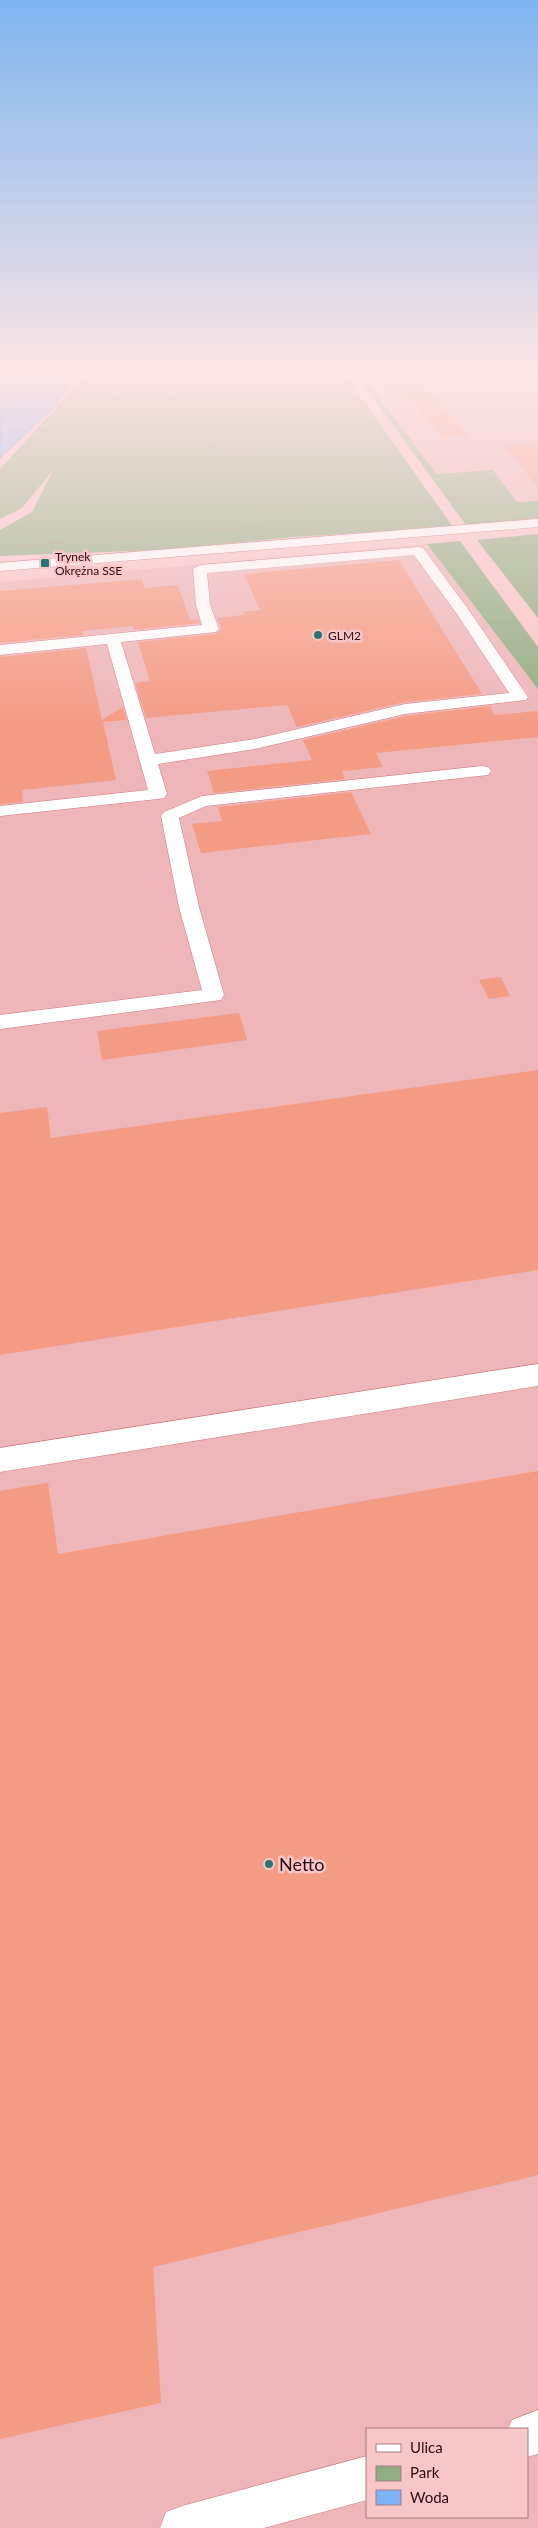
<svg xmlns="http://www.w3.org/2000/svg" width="538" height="2528" viewBox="0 0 538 2528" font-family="Lato,sans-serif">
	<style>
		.built { fill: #eeb6b9; fill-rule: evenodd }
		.green { fill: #90ad81 }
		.water { fill: #7fb3f7; stroke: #6682b2 }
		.building { fill: #f49b84 }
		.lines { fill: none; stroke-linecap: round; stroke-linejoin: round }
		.minor-casing { stroke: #ca7b81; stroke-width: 1 }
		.path { stroke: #b5898c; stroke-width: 1; stroke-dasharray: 1 1; stroke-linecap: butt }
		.minor { fill: #fff; fill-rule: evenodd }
		.poi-dot { fill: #2a7475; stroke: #f9c6c8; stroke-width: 2 }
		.labels { text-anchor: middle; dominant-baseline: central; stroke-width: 5; stroke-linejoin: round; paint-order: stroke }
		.far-poi-label { font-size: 12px; fill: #2c0e12; stroke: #f9c6c8; text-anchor: start }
		.near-poi-label { font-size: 18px; fill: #2c0e12; stroke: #f9c6c8; text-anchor: start }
	</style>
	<rect width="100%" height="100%" fill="#f9c6c8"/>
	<path class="built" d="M 359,372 L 538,372 L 538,501 L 517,503 L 493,470 L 437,475 Z
		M 427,544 L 538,689 L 538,2528 L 0,2528 L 0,582 ZM 367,2429 L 527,2429 L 527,2517 L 367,2517 Z"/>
	<path class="green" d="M 89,372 L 109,372 L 129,378 L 108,404 L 133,378 L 112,372 L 343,372 L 453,527 L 294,537 L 159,550 L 0,556 L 0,530 L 32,512 L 54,469 L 22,508 L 0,519 L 0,469 Z
		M 354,372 L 359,372 L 437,474 L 493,470 L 517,502 L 538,501 L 538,518 L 466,525 Z
		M 538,534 L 538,618 L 477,540 Z
		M 460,541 L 538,647 L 538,689 L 427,544 Z"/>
	<path class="water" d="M 0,372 L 81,372 L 68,386 L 56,405 L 0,458 Z"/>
	<path class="building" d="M 378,372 L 413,372 L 469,436 L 443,438 L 408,397 L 394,399 L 372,375 L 380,374 Z
		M 538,442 L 538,487 L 503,445 Z
		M 399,560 L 482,694 L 405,702 L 297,727 L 287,705 L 146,718 L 135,683 L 150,681 L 138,642 L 216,634 L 221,628 L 217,618 L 244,615 L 243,612 L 260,610 L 244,574 Z
		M 142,579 L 145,588 L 178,585 L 190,620 L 198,619 L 200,623 L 134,630 L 133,626 L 82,631 L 83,635 L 0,643 L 0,591 Z
		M 86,648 L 102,720 L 123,707 L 126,720 L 103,722 L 116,780 L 22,790 L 23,802 L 0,804 L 0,657 Z
		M 490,706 L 495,715 L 538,711 L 538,737 L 376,753 L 383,767 L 342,771 L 345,779 L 214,793 L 207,771 L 312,760 L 303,740 L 405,716 Z
		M 351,792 L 371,834 L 201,853 L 192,824 L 222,821 L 218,807 Z
		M 501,977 L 510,996 L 489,999 L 479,980 Z
		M 239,1013 L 247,1040 L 102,1060 L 97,1031 Z
		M 538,1070 L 538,1270 L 0,1355 L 0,1113 L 47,1107 L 51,1138 Z
		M 538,1471 L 538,2175 L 153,2267 L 161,2403 L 0,2439 L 0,1491 L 48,1483 L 58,1554 Z"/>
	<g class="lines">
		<g class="minor-casing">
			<path id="minor" d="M 528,372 L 538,372 L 538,379 Z
				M 538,519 L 538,527 L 0,571 L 0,563 Z
				M 418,547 L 423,548 L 468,609 L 528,697 L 526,700 L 405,714 L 255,749 L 158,764 L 167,794 L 164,798 L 158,799 L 0,816 L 0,806 L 148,790 L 107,644 L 0,655 L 0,645 L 202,625 L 196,605 L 193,569 L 200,565 ZM 414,555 L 457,614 L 509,693 L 405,704 L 255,739 L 155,754 L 121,642 L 216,632 L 219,629 L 210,605 L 207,573 Z
				M 482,766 L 488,767 L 491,771 L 488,775 L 206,806 L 179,818 L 199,907 L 224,995 L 221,1000 L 0,1029 L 0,1015 L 202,990 L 179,907 L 161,816 L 164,812 L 202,796 Z
				M 538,1364 L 538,1386 L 0,1472 L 0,1448 Z
				M 538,2410 L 538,2454 L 527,2457 L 527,2429 L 508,2429 L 512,2420 Z
				M 367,2456 L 367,2500 L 264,2528 L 160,2528 L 166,2512 L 182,2506 Z"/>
		</g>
		<path class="path" d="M 202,372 L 171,403 L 134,428 L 135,432 L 180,443 L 257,452
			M 187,390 L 233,397 L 257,452 L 299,525
			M 18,546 L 263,526"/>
		<use href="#minor" class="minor"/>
	</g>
	<linearGradient id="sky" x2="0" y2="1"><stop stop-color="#7eb4ee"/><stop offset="0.51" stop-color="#fce5e6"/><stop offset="1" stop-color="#fce5e6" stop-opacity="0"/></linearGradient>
	<rect width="538" height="726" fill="url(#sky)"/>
	<g class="poi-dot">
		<rect x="40" y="558" width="10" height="10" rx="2.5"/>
		<circle cx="318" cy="635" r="5"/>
		<circle cx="269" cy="1864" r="5"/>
	</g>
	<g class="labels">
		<g class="far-poi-label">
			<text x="55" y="556">Trynek<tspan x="55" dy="14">Okrężna SSE</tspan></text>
			<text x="328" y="635">GLM2</text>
		</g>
		<g class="near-poi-label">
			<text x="279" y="1864">Netto</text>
		</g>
	</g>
	<rect x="366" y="2428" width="162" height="90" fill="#f9c6c8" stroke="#a77c7f"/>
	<rect x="376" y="2444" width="25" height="8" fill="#ffffff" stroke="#a77c7f"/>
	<text x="410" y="2453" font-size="15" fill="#2c0e12">Ulica</text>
	<rect x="376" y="2466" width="25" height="15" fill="#90ad81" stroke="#a77c7f"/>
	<text x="410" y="2478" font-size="15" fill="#2c0e12">Park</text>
	<rect x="376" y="2490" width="25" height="15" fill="#7fb3f7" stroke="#a77c7f"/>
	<text x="410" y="2503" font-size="15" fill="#2c0e12">Woda</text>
</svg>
